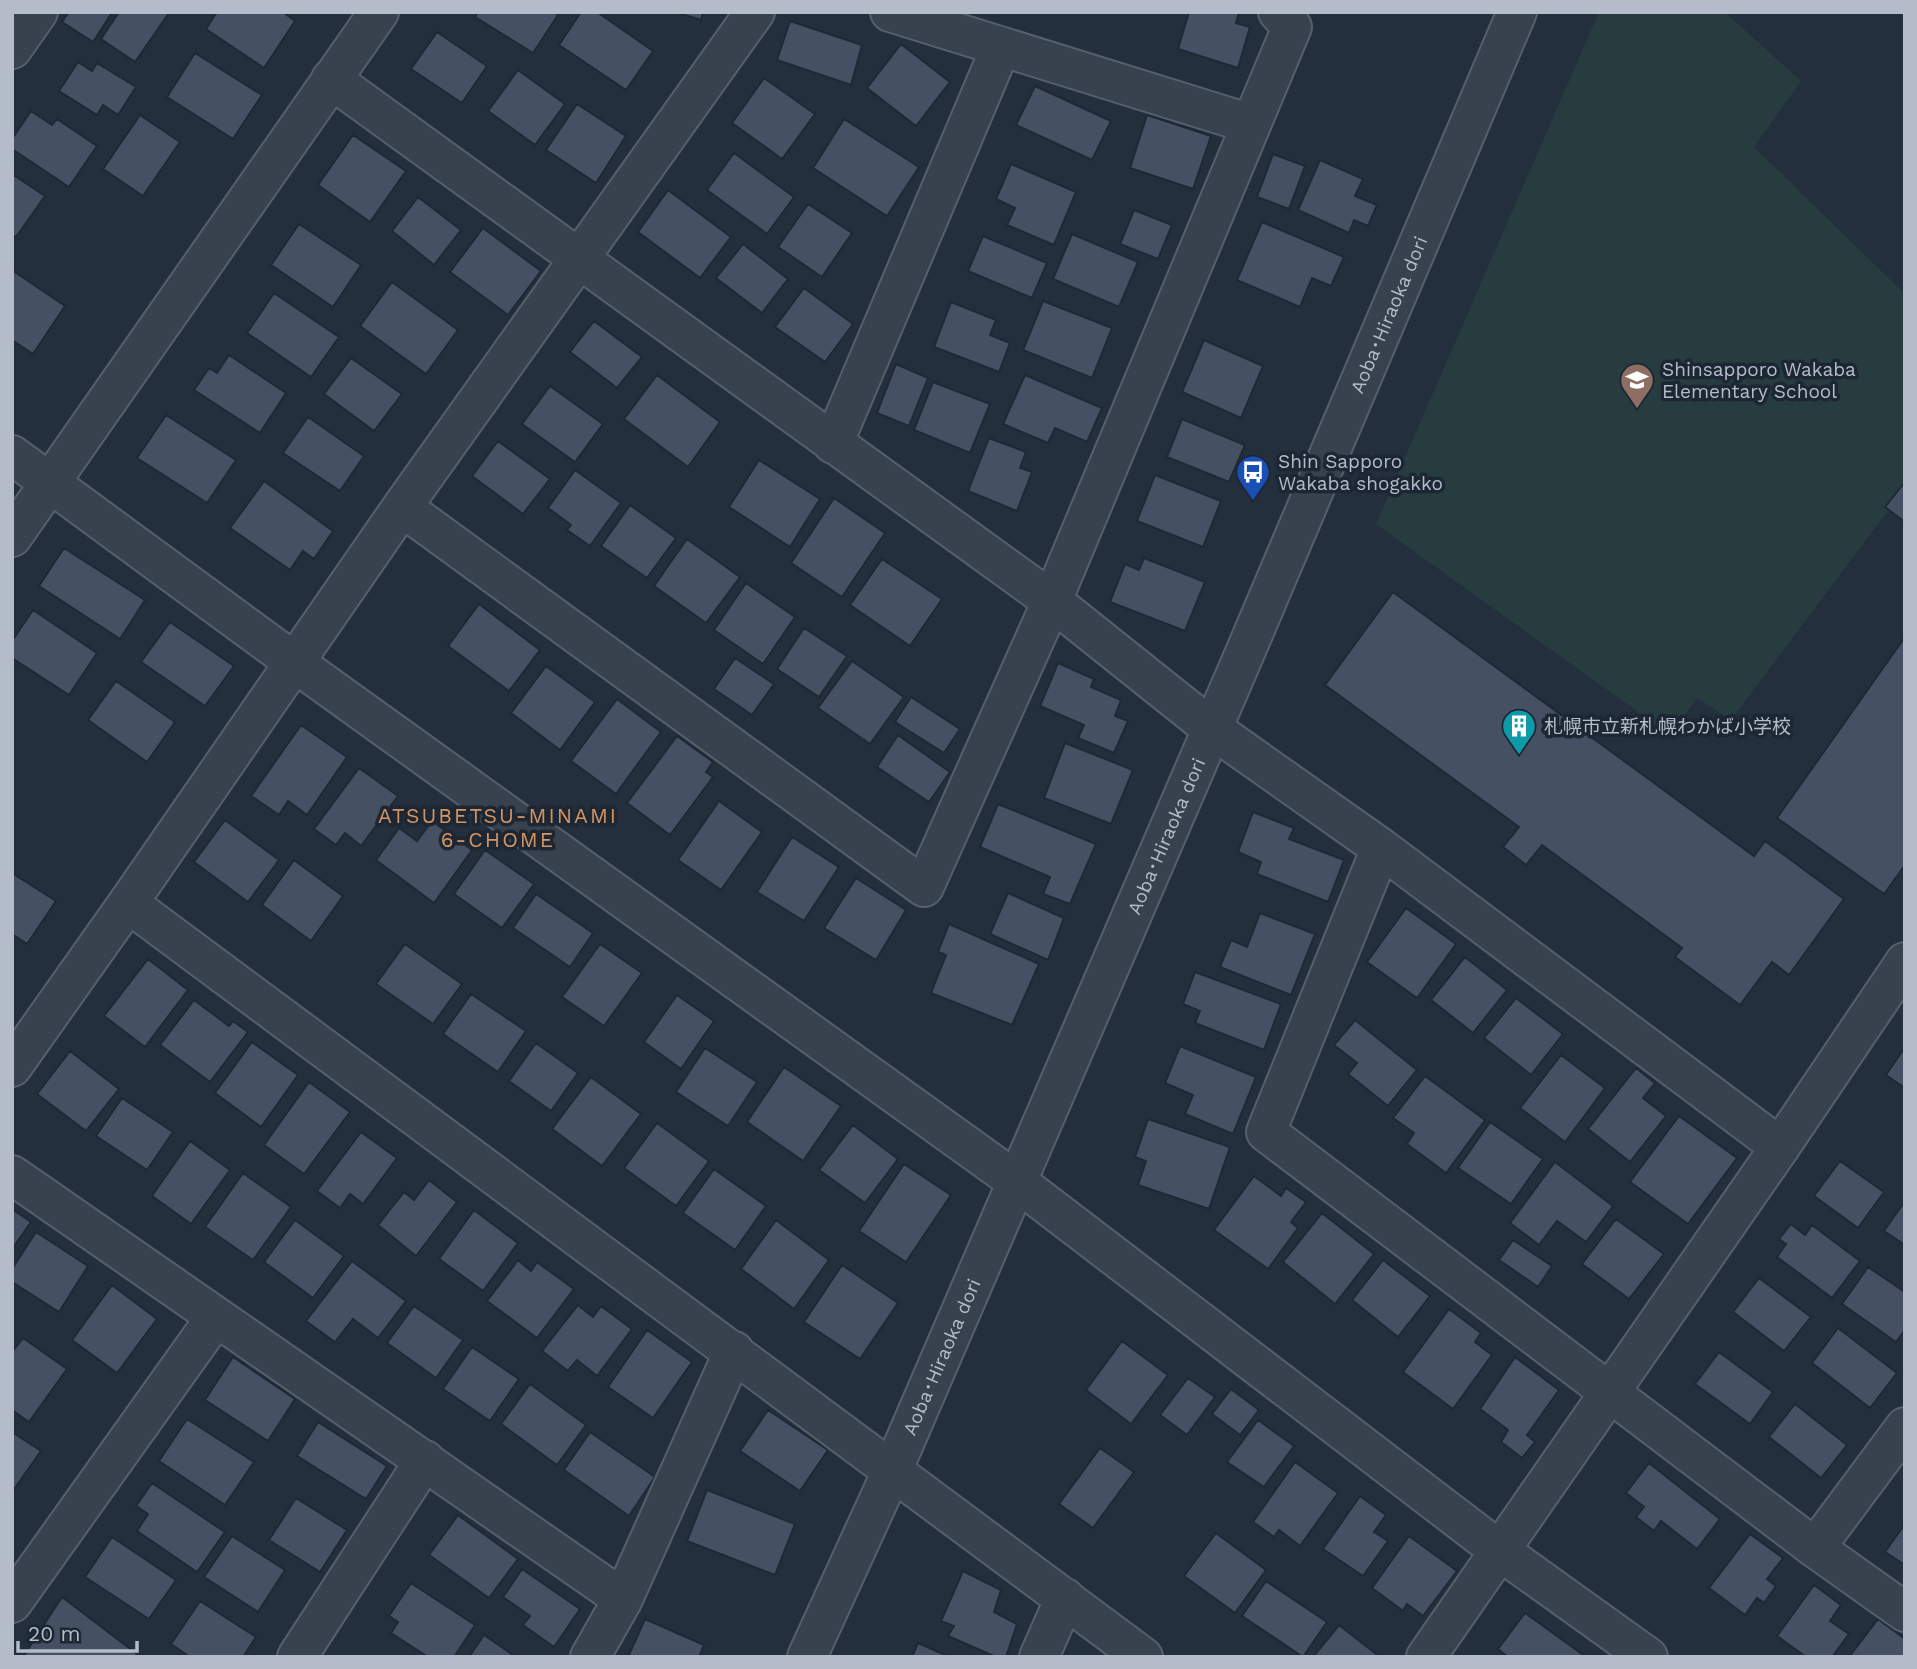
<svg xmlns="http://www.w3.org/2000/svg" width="1917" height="1669" viewBox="0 0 1917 1669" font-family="'Work Sans','Noto Sans JP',sans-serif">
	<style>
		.green { fill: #263c3f }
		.building { fill: #455162; stroke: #1f2835; stroke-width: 2 }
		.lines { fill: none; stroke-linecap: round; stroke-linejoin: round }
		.minor-casing { stroke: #565f6c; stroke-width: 42 }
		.tertiary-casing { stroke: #565f6c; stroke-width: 42 }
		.minor { stroke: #38414e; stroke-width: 38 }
		.tertiary { stroke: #38414e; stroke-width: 38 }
		.labels { text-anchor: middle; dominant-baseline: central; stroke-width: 7; stroke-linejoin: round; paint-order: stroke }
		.street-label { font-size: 19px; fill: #b4bcc9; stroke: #1d2633 }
		.poi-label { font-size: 19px; fill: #b4bcc9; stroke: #1d2633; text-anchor: start }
		.neighbourhood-label { font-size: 21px; letter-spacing: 2px; fill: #d59563; stroke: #1d2633 }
	</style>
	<rect width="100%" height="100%" fill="#242f3e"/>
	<path class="green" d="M 1599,12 L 1725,12 L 1801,81 L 1754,147 L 1905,294 L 1905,488 L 1731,720 L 1697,698 L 1670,735 L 1376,524 Z"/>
	<path class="building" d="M 69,12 L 108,12 L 111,14 L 93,42 L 62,22 Z
		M 119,12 L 169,13 L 135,62 L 101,39 Z
		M 217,12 L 283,12 L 295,21 L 264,68 L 206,29 Z
		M 478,12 L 554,12 L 558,15 L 533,53 L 475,17 Z
		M 581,12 L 597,12 L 653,51 L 626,90 L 559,45 Z
		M 675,12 L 703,12 L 701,20 Z
		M 1189,12 L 1239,12 L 1236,23 L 1250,27 L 1238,68 L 1178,49 Z
		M 790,21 L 862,45 L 851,85 L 777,60 Z
		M 437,32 L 487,66 L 462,103 L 411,69 Z
		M 901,44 L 950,82 L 916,126 L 867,88 Z
		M 195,53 L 262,95 L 233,139 L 167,97 Z
		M 78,62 L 92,71 L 97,63 L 136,87 L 118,115 L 103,105 L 97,115 L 59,91 Z
		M 518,70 L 565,104 L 535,145 L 488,111 Z
		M 764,78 L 815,114 L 782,159 L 732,123 Z
		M 1035,86 L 1111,121 L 1092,160 L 1016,125 Z
		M 577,104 L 626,136 L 596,183 L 546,150 Z
		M 31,111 L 52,125 L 57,119 L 97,146 L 69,187 L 12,149 L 12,139 Z
		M 140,115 L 180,142 L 143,196 L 103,169 Z
		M 1147,115 L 1211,136 L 1193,189 L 1130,168 Z
		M 844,119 L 919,167 L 887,216 L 813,168 Z
		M 353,135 L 406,171 L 370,222 L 318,185 Z
		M 734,153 L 794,197 L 767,234 L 707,190 Z
		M 1273,154 L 1305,166 L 1289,209 L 1257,197 Z
		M 1320,160 L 1363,179 L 1355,196 L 1377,205 L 1368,226 L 1354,220 L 1349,233 L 1298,210 Z
		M 1011,164 L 1076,192 L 1054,245 L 1007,225 L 1015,208 L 996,199 Z
		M 12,174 L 45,196 L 16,237 L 12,235 Z
		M 668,190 L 731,237 L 700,278 L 638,232 Z
		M 418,197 L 461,230 L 434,265 L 392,231 Z
		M 808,204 L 852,233 L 822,277 L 778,247 Z
		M 1134,210 L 1172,225 L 1158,259 L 1120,244 Z
		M 1262,222 L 1344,257 L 1331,286 L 1312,278 L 1300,307 L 1237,280 Z
		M 299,224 L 361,265 L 333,307 L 271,265 Z
		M 483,228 L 541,271 L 508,315 L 450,272 Z
		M 1072,234 L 1138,262 L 1119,307 L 1053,279 Z
		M 983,236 L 1047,263 L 1032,298 L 968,271 Z
		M 743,244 L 788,279 L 762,313 L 716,278 Z
		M 12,270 L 65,306 L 33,354 L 12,340 Z
		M 392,282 L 458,330 L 426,374 L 360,326 Z
		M 804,288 L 853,324 L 825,362 L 775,327 Z
		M 274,293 L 339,337 L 311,377 L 247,333 Z
		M 1043,301 L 1112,328 L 1092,378 L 1023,350 Z
		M 951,302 L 996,320 L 990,335 L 1010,343 L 999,372 L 934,347 Z
		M 594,321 L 642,357 L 617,388 L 570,352 Z
		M 1204,340 L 1263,366 L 1241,418 L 1182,392 Z
		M 229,355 L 286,393 L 260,433 L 194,390 L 209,368 L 217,373 Z
		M 351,358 L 402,394 L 374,431 L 324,394 Z
		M 896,364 L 928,378 L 909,426 L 877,413 Z
		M 657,375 L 720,422 L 688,467 L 624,419 Z
		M 1025,375 L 1102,408 L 1087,442 L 1055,428 L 1048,443 L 1003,424 Z
		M 933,382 L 990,404 L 970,453 L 914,430 Z
		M 550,386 L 603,424 L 575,462 L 522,424 Z
		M 166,415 L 236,460 L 207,503 L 137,458 Z
		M 308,417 L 364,456 L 340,491 L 283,453 Z
		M 1182,419 L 1245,445 L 1229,482 L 1167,457 Z
		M 989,438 L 1026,452 L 1020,468 L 1032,472 L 1017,511 L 968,491 Z
		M 498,441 L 550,479 L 523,514 L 472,476 Z
		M 759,460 L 820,499 L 790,547 L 729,507 Z
		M 575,470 L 621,503 L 590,546 L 567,530 L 571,525 L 548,508 Z
		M 1155,475 L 1221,501 L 1203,547 L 1137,521 Z
		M 264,481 L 333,531 L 314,559 L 303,551 L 290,570 L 230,528 Z
		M 1905,482 L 1905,522 L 1885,507 Z
		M 834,498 L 885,533 L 842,597 L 791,563 Z
		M 630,505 L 676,538 L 647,578 L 601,546 Z
		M 687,539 L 740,577 L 706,623 L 654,586 Z
		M 64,548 L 145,600 L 120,639 L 39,586 Z
		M 1144,558 L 1205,582 L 1185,631 L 1110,602 L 1125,564 L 1139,570 Z
		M 882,559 L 942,599 L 910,646 L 850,605 Z
		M 746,583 L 795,617 L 763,664 L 714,630 Z
		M 1393,592 L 1754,856 L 1765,841 L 1844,899 L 1789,975 L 1772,962 L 1740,1005 L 1675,957 L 1682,948 L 1542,845 L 1526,865 L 1503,847 L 1519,827 L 1325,685 Z
		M 479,604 L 540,650 L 509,691 L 448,646 Z
		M 33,610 L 97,653 L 69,695 L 12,658 L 12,641 Z
		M 170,622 L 234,666 L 205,706 L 141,662 Z
		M 804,628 L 847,656 L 819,697 L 777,669 Z
		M 1905,637 L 1905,865 L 1884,894 L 1777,818 Z
		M 735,658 L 774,684 L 752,715 L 714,689 Z
		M 852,661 L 904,697 L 870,744 L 818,708 Z
		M 1058,663 L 1094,679 L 1091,687 L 1121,700 L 1115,716 L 1128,721 L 1114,753 L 1078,738 L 1084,725 L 1040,706 Z
		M 546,666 L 595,702 L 560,750 L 511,713 Z
		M 116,681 L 175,722 L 147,762 L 88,720 Z
		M 911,697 L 960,729 L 944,753 L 895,722 Z
		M 617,699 L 661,732 L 616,794 L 571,761 Z
		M 301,725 L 347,757 L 307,815 L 288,801 L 279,815 L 251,796 Z
		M 898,735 L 950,772 L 929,802 L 877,767 Z
		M 677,736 L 713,762 L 706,772 L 713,777 L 670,835 L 627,803 Z
		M 1065,743 L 1133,770 L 1111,824 L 1044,798 Z
		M 359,768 L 398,796 L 361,846 L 345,833 L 336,845 L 314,829 Z
		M 719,801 L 762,832 L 721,890 L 678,860 Z
		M 998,804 L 1096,844 L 1070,904 L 1043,894 L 1050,877 L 980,847 Z
		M 1253,812 L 1294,828 L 1289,839 L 1344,860 L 1328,902 L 1257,874 L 1261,862 L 1238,852 Z
		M 225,820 L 279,860 L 248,902 L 194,862 Z
		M 432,821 L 472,850 L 434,903 L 376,860 L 399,828 L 417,841 Z
		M 792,837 L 839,867 L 804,921 L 757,892 Z
		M 485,850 L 534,884 L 502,928 L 454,894 Z
		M 294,860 L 343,896 L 311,941 L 262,905 Z
		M 12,873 L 56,901 L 27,944 L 12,934 Z
		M 856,878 L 906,910 L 876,960 L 824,928 Z
		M 1008,893 L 1064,918 L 1048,960 L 990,934 Z
		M 536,894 L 593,933 L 570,967 L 513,928 Z
		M 1406,908 L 1456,944 L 1417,998 L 1367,962 Z
		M 1260,913 L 1315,934 L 1291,995 L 1220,967 L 1231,940 L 1247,947 Z
		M 949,924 L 1039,964 L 1012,1025 L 931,993 L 946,955 L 938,952 Z
		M 405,944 L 462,984 L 433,1024 L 376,984 Z
		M 600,944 L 642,973 L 604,1026 L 562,997 Z
		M 1465,957 L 1507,990 L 1473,1033 L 1431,1000 Z
		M 148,959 L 188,990 L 145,1047 L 104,1016 Z
		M 1195,972 L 1281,1004 L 1264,1050 L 1195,1023 L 1200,1011 L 1183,1004 Z
		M 471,994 L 526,1031 L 498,1072 L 443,1034 Z
		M 677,995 L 714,1021 L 681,1069 L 644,1042 Z
		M 1516,998 L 1563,1034 L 1531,1075 L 1484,1038 Z
		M 194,1000 L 229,1026 L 233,1021 L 248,1032 L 210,1082 L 160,1045 Z
		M 1355,1020 L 1417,1070 L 1388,1106 L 1348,1074 L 1357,1063 L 1334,1045 Z
		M 252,1042 L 298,1075 L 261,1127 L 215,1093 Z
		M 536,1043 L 578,1073 L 551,1111 L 509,1081 Z
		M 1180,1046 L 1256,1077 L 1233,1134 L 1185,1114 L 1193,1095 L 1165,1083 Z
		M 1905,1047 L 1905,1088 L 1886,1075 Z
		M 705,1048 L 757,1082 L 728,1126 L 676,1092 Z
		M 70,1051 L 119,1089 L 86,1131 L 37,1094 Z
		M 1561,1055 L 1605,1088 L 1565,1142 L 1520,1108 Z
		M 784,1067 L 841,1106 L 803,1161 L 747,1122 Z
		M 1636,1068 L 1655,1083 L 1643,1098 L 1666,1116 L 1630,1162 L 1588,1129 Z
		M 1425,1076 L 1485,1120 L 1446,1173 L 1407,1144 L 1414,1133 L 1393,1118 Z
		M 591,1077 L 641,1114 L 602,1166 L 552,1129 Z
		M 309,1082 L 350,1112 L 304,1174 L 264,1145 Z
		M 122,1098 L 173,1132 L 147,1170 L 96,1136 Z
		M 1679,1116 L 1737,1158 L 1688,1224 L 1630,1182 Z
		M 1148,1119 L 1230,1147 L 1209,1209 L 1138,1185 L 1146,1161 L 1135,1157 Z
		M 1490,1122 L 1543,1159 L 1511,1204 L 1458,1168 Z
		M 657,1123 L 709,1161 L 676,1206 L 624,1168 Z
		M 853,1125 L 898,1159 L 865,1203 L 819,1170 Z
		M 361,1132 L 397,1158 L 363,1204 L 350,1194 L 340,1208 L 317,1191 Z
		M 190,1141 L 230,1170 L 191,1224 L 152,1196 Z
		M 1840,1161 L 1884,1192 L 1858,1228 L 1814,1196 Z
		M 1555,1162 L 1613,1206 L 1586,1242 L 1557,1221 L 1539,1245 L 1510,1223 Z
		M 904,1164 L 951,1195 L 906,1262 L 859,1231 Z
		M 714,1169 L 766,1206 L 735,1250 L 683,1213 Z
		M 243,1173 L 291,1207 L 253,1260 L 205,1227 Z
		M 1254,1176 L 1281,1196 L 1286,1188 L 1306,1202 L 1291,1222 L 1298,1228 L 1268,1269 L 1214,1230 Z
		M 429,1180 L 457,1202 L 416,1256 L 378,1225 L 404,1192 L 414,1200 Z
		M 1905,1201 L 1905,1245 L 1884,1231 Z
		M 12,1209 L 31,1222 L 12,1249 Z
		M 474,1210 L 518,1243 L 483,1291 L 439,1259 Z
		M 1322,1213 L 1374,1254 L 1335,1304 L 1283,1262 Z
		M 1616,1219 L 1664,1254 L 1629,1299 L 1582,1264 Z
		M 295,1220 L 344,1256 L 313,1298 L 264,1262 Z
		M 776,1220 L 829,1260 L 794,1309 L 741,1269 Z
		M 1791,1224 L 1805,1235 L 1812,1225 L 1860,1261 L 1832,1298 L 1777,1257 L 1786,1244 L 1779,1239 Z
		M 36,1232 L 88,1266 L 59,1312 L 12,1282 L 12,1269 Z
		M 1513,1240 L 1552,1266 L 1538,1287 L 1499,1260 Z
		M 518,1260 L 531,1271 L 537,1262 L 574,1289 L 537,1338 L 487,1301 Z
		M 1383,1260 L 1430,1296 L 1398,1337 L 1352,1300 Z
		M 352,1261 L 406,1301 L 378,1338 L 353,1319 L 335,1342 L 306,1321 Z
		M 842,1265 L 898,1303 L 860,1359 L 804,1322 Z
		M 1868,1267 L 1905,1292 L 1905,1330 L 1896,1342 L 1842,1304 Z
		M 1759,1278 L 1811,1317 L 1784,1351 L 1733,1312 Z
		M 112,1285 L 157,1319 L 117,1373 L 72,1340 Z
		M 578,1305 L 593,1317 L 601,1306 L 632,1329 L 597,1376 L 577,1360 L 568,1371 L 542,1351 Z
		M 414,1306 L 463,1340 L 436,1378 L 387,1343 Z
		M 1449,1309 L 1481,1333 L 1475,1342 L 1492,1355 L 1453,1409 L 1403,1372 Z
		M 1838,1328 L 1897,1373 L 1870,1408 L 1812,1363 Z
		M 647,1330 L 692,1362 L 653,1418 L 608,1387 Z
		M 23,1338 L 67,1369 L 29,1422 L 12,1410 L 12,1352 Z
		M 1122,1341 L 1168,1375 L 1131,1424 L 1086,1390 Z
		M 472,1347 L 519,1379 L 490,1421 L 443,1389 Z
		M 1719,1352 L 1773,1392 L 1750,1424 L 1695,1384 Z
		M 233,1357 L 295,1399 L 268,1441 L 205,1400 Z
		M 1515,1357 L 1559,1390 L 1527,1435 L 1535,1442 L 1522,1458 L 1501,1442 L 1508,1430 L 1480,1409 Z
		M 1188,1378 L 1215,1397 L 1187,1435 L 1160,1415 Z
		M 530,1384 L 586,1425 L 557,1465 L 501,1424 Z
		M 1231,1389 L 1259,1410 L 1240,1435 L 1212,1414 Z
		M 1795,1404 L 1847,1445 L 1821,1478 L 1769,1437 Z
		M 768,1410 L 828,1450 L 800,1491 L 740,1451 Z
		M 187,1419 L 254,1462 L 225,1505 L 159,1461 Z
		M 1258,1420 L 1294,1446 L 1264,1487 L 1227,1462 Z
		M 318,1422 L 387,1466 L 366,1499 L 297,1456 Z
		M 12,1432 L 41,1451 L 12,1492 Z
		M 590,1432 L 655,1477 L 629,1516 L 564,1470 Z
		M 1100,1448 L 1134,1472 L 1093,1528 L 1059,1504 Z
		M 1295,1462 L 1338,1493 L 1300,1546 L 1279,1530 L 1274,1537 L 1253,1522 Z
		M 1649,1463 L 1720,1519 L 1697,1549 L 1661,1521 L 1654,1531 L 1636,1517 L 1644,1507 L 1626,1493 Z
		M 152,1483 L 225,1532 L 197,1572 L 137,1531 L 148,1514 L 136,1506 Z
		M 707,1490 L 795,1524 L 775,1575 L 687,1541 Z
		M 1360,1496 L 1386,1515 L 1374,1532 L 1388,1541 L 1363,1576 L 1323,1549 Z
		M 296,1498 L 347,1530 L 320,1572 L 269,1540 Z
		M 458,1515 L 518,1559 L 489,1598 L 429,1555 Z
		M 1905,1524 L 1905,1565 L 1885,1552 Z
		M 1216,1533 L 1266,1570 L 1235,1613 L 1184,1576 Z
		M 1750,1534 L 1783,1558 L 1767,1579 L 1776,1586 L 1764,1603 L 1757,1598 L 1745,1615 L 1709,1588 Z
		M 232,1536 L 285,1570 L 258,1612 L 204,1577 Z
		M 1409,1536 L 1457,1571 L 1423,1616 L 1407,1604 L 1403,1611 L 1372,1588 Z
		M 112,1537 L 176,1580 L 149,1619 L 85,1577 Z
		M 522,1569 L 580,1609 L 554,1647 L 523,1625 L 530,1616 L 503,1597 Z
		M 963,1571 L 1001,1590 L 994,1612 L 1017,1624 L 1006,1657 L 996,1657 L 948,1636 L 954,1626 L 941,1621 Z
		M 1266,1581 L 1327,1622 L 1303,1657 L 1242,1616 Z
		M 411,1583 L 475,1625 L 454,1657 L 428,1657 L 391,1633 L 398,1622 L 389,1616 Z
		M 1814,1585 L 1841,1605 L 1830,1621 L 1849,1634 L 1832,1657 L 1806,1657 L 1777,1636 Z
		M 62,1597 L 141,1657 L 23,1657 Z
		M 200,1601 L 256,1637 L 243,1657 L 190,1657 L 171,1644 Z
		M 1525,1613 L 1586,1657 L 1508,1657 L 1498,1649 Z
		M 645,1619 L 704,1645 L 699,1657 L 628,1657 Z
		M 1878,1619 L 1905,1639 L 1905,1657 L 1849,1657 Z
		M 1339,1625 L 1380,1657 L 1313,1657 Z
		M 484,1635 L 516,1657 L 469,1657 Z
		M 918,1643 L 950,1657 L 912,1657 Z"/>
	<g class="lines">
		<g class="minor-casing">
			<path id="minor" d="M 890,12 L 1251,124
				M 12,49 L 38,12
				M 331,79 L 1052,601 L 1211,728 L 1381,848 L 1780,1147
				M 833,444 L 1001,47
				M 12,455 L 294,662 L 1016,1181 L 1500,1551 L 1648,1657
				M 402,507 L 924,887 L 1052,601 L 1292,27 L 1278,12
				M 12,537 L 379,12
				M 1381,848 L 1266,1132 L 1815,1548 L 1905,1612
				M 128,903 L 1143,1657
				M 12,1067 L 128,903 L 402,507 L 755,12
				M 12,1175 L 623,1599
				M 1815,1548 L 1905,1427
				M 12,1603 L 216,1317
				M 297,1657 L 425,1460
				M 590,1657 L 623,1599 L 734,1351
				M 1039,1657 L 1065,1598"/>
		</g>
		<g class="tertiary-casing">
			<g id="tertiary">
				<path id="s1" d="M 807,1657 L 893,1469 L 1244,655 L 1517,12"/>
				<path d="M 1426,1657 L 1780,1147 L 1905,962"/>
			</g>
		</g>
		<use href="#minor" class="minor"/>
		<use href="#tertiary" class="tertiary"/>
	</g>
	<defs>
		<g id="school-pin" transform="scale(1.75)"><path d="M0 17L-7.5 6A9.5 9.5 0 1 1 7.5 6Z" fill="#8d6e63" stroke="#1d2633"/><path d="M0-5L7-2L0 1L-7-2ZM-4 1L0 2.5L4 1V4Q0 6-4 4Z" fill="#fff"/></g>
		<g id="bus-pin" transform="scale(1.75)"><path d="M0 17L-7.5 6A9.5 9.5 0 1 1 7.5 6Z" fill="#1a4fb4" stroke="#1d2633"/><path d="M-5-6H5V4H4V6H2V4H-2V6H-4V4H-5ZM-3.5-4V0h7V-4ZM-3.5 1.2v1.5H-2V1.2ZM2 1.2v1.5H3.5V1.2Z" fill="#fff"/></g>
		<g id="building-pin" transform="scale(1.75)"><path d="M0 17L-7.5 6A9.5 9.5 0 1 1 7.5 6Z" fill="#0f9aa8" stroke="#1d2633"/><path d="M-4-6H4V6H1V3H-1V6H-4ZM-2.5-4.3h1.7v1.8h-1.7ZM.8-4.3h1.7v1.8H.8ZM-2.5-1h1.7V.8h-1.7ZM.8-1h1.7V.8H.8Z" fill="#fff"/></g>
	</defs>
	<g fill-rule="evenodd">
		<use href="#school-pin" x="1637" y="380"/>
		<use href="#bus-pin" x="1253" y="472"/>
		<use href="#building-pin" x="1519" y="726"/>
	</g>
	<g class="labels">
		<g class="street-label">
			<text stroke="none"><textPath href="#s1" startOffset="1463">Aoba･Hiraoka dori</textPath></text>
			<text stroke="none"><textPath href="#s1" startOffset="896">Aoba･Hiraoka dori</textPath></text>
			<text stroke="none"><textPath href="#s1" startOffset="329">Aoba･Hiraoka dori</textPath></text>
		</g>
		<g class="poi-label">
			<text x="1662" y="369">Shinsapporo Wakaba<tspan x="1662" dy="22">Elementary School</tspan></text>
			<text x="1278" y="461">Shin Sapporo<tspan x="1278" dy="22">Wakaba shogakko</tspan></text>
			<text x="1544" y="726">札幌市立新札幌わかば小学校</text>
		</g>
		<g class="neighbourhood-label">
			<text x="498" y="815">ATSUBETSU-MINAMI<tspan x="498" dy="24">6-CHOME</tspan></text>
		</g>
	</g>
	<rect width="1917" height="1669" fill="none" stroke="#b4bcc9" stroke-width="28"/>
	<path d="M18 1641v10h119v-10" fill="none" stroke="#b4bcc9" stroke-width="3.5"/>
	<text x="28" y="1641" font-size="21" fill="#b4bcc9" stroke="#1d2633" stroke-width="5" paint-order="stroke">20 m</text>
</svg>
